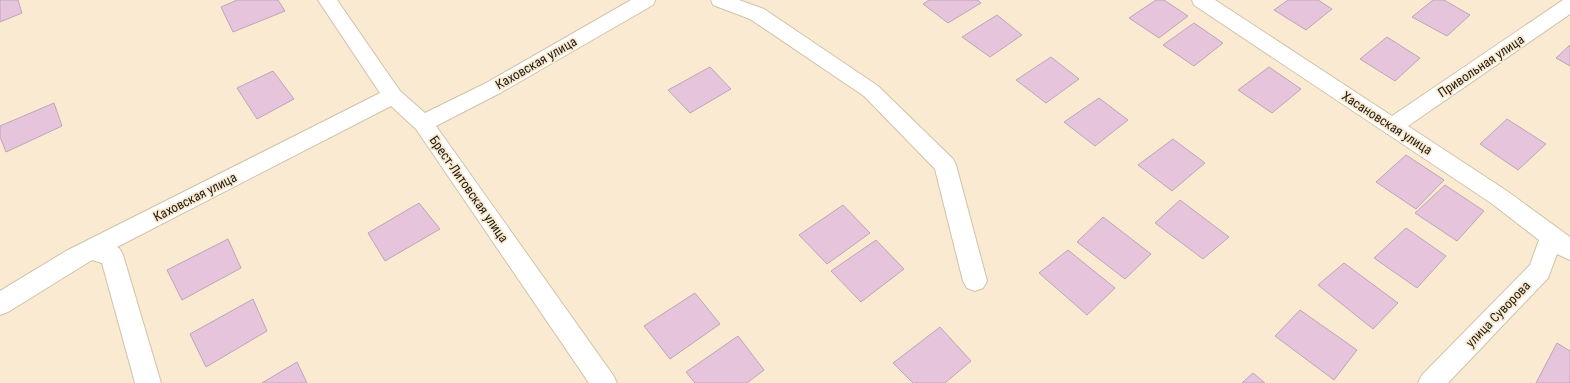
<svg xmlns="http://www.w3.org/2000/svg" width="1570" height="383" viewBox="0 0 1570 383" font-family="'Roboto Condensed',sans-serif">
	<style>
		.building { fill: #e5c4dc; stroke: #bea6b8 }
		.lines { fill: none; stroke-linecap: round; stroke-linejoin: round }
		.street-casing { stroke: #d0c2a9; stroke-width: 2 }
		.street { fill: #fff; fill-rule: evenodd }
		.labels { text-anchor: middle; dominant-baseline: central; stroke-width: 3.5; stroke-linejoin: round; paint-order: stroke }
		.street-label { font-size: 13px; fill: #201b12; stroke: #f9ead1 }
	</style>
	<rect width="100%" height="100%" fill="#f9ead1"/>
	<path class="building" d="M 0,0 L 18,0 L 22,13 L 0,22 Z
		M 237,0 L 278,0 L 285,11 L 233,32 L 221,7 Z
		M 929,0 L 978,0 L 981,3 L 948,23 L 923,4 Z
		M 1156,0 L 1164,0 L 1188,16 L 1159,38 L 1129,18 Z
		M 1288,0 L 1318,0 L 1332,9 L 1306,30 L 1274,10 Z
		M 1433,0 L 1444,0 L 1470,15 L 1447,36 L 1412,17 Z
		M 997,15 L 1022,35 L 990,57 L 962,37 Z
		M 1194,23 L 1223,43 L 1194,66 L 1163,45 Z
		M 1387,37 L 1420,58 L 1395,81 L 1360,59 Z
		M 1570,45 L 1570,66 L 1556,58 Z
		M 1051,57 L 1079,79 L 1046,103 L 1016,80 Z
		M 710,67 L 731,89 L 690,113 L 668,90 Z
		M 1269,67 L 1301,89 L 1272,113 L 1238,90 Z
		M 273,71 L 294,99 L 257,119 L 237,88 Z
		M 1099,98 L 1128,120 L 1095,146 L 1064,122 Z
		M 54,103 L 62,126 L 6,152 L 0,137 L 0,126 Z
		M 1507,119 L 1546,144 L 1518,170 L 1480,144 Z
		M 1173,139 L 1205,163 L 1172,191 L 1138,165 Z
		M 1406,155 L 1444,180 L 1416,209 L 1376,182 Z
		M 1445,185 L 1484,211 L 1457,241 L 1415,213 Z
		M 1180,200 L 1229,237 L 1203,259 L 1155,223 Z
		M 419,203 L 440,229 L 385,261 L 368,233 Z
		M 843,205 L 870,233 L 827,264 L 799,235 Z
		M 1103,217 L 1151,254 L 1125,279 L 1077,242 Z
		M 1406,228 L 1446,256 L 1417,288 L 1374,258 Z
		M 228,239 L 241,268 L 182,300 L 167,270 Z
		M 876,240 L 904,269 L 861,302 L 831,271 Z
		M 1068,250 L 1115,288 L 1087,315 L 1039,273 Z
		M 1344,263 L 1398,303 L 1373,329 L 1318,285 Z
		M 695,293 L 720,324 L 670,359 L 644,326 Z
		M 253,299 L 267,331 L 206,367 L 190,334 Z
		M 1300,310 L 1357,350 L 1334,380 L 1275,336 Z
		M 940,327 L 971,361 L 945,383 L 913,383 L 893,363 Z
		M 738,336 L 764,370 L 747,383 L 695,383 L 686,372 Z
		M 1557,343 L 1570,351 L 1570,383 L 1536,383 Z
		M 297,362 L 307,383 L 262,383 Z
		M 1253,373 L 1265,383 L 1242,383 Z"/>
	<g class="lines">
		<g class="street-casing">
			<path id="street" d="M 318,0 L 337,0 L 400,91 L 425,113 L 486,83 L 631,0 L 655,0 L 653,5 L 500,93 L 436,126 L 613,375 L 617,383 L 589,383 L 416,129 L 391,106 L 117,247 L 119,248 L 123,255 L 161,383 L 135,383 L 102,263 L 92,260 L 8,312 L 0,315 L 0,291 L 66,251 L 380,93 Z
				M 711,0 L 739,0 L 764,9 L 878,86 L 953,159 L 956,165 L 987,281 L 983,288 L 975,291 L 967,288 L 963,281 L 935,169 L 864,96 L 750,19 L 713,5 Z
				M 1192,0 L 1215,0 L 1392,116 L 1563,0 L 1570,0 L 1570,14 L 1408,126 L 1507,191 L 1570,237 L 1570,260 L 1557,254 L 1548,278 L 1448,383 L 1418,383 L 1422,375 L 1530,265 L 1539,240 L 1491,203 L 1194,5 Z"/>
		</g>
		<use href="#street" class="street"/>
	</g>
	<g class="labels">
		<g class="street-label">
			<text transform="translate(536 63) rotate(-30)">Каховская улица</text>
			<text transform="translate(1481 66) rotate(-34)">Привольная улица</text>
			<text transform="translate(1387 123) rotate(33)">Хасановская улица</text>
			<text transform="translate(469 189) rotate(55)">Брест-Литовская улица</text>
			<text transform="translate(195 197) rotate(-27)">Каховская улица</text>
			<text transform="translate(1498 314) rotate(-46)">улица Суворова</text>
		</g>
	</g>
</svg>
